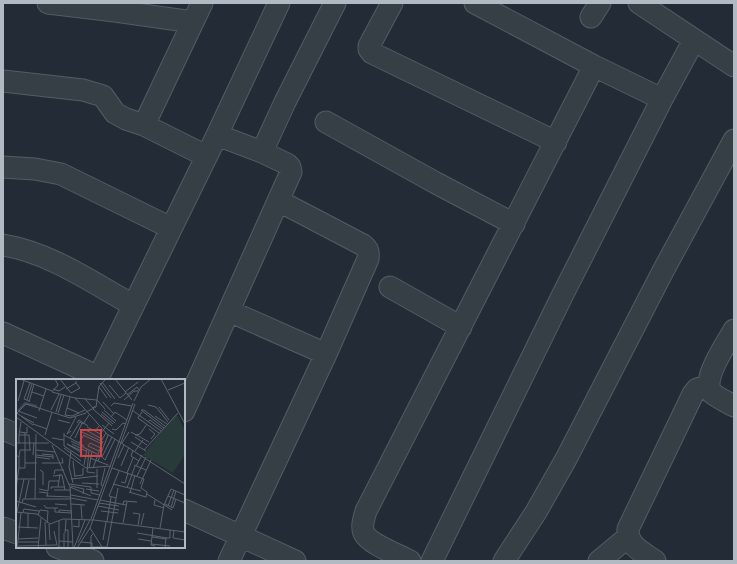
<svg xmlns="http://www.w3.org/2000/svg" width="737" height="564" viewBox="0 0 737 564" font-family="Signika,sans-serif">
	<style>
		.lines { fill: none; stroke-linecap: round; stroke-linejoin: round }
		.minor-casing { stroke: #545c64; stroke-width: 23 }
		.minor { stroke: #363e46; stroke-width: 21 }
		.inset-river { fill: none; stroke: #3a4b5d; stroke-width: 2 }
		.inset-road { fill: none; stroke: #5c646e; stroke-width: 1 }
		.view { fill: #cf4547; fill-opacity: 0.15; stroke: #cf4547; stroke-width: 2 }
		.inset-edge { fill: none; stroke: #b1b9c3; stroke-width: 2 }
	</style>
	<rect width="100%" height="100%" fill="#232c36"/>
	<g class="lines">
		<g class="minor-casing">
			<path id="minor" d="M 48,3 L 115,11 L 193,22
				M 392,3 L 369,46 L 369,49 L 372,53 L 556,142
				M 475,3 L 594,66 L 662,99
				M 639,3 L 734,66
				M 591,17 L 600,3
				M 3,81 L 83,90 L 103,96 L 115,113 L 126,119 L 144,125 L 206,156
				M 326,122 L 436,183 L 514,224
				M 144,125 L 202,3
				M 262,152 L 285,102 L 335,3
				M 3,167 L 35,169 L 61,174 L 171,228
				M 3,245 C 51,253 91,282 133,305
				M 390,287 L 461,327
				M 229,311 L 326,354
				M 734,330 C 727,343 700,381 712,393 C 718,398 727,402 734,406
				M 3,333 L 99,377
				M 97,380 L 217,135 L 279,3
				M 184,411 L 291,172 L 290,167 L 287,164 L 262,152 L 217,135
				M 3,429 L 17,435
				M 184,510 L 295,561
				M 3,528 L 17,533
				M 57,547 L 93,561
				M 229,561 L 326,354 L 368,259 C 369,252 368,249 363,245 L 279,201
				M 410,561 C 399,555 369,544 364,533 C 361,527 364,518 366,511 L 594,66
				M 432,561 L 563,294 L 662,99 L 694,40
				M 504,561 L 536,512 L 566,459 L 663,271 L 734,140
				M 599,561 L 628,537
				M 655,561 C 643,552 627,546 628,529 L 693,394 L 697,389 L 708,385"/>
		</g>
		<use href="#minor" class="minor"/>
	</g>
	<g transform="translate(16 379)">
		<rect width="169" height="169" fill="#232c36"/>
		<path d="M 160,35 L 169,51 L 169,75 L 157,94 L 127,76 Z" fill="#283a39"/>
		<path class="inset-river" d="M 2,32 L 9,24 L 21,27"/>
		<path class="inset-road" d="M 4,0 L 36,12M 39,0 L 42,6 L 36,13 L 59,19 L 91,55 L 169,105M 44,0 L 55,14 L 64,9 L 60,4M 99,0 L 116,21M 145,0 L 169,45M 86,3 L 99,20M 84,4 L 95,19M 93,6 L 104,19 L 110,14M 83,8 L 91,19M 37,10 L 43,12 L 49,8M 50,10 L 60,4 L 60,2M 152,11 L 169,4M 16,13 L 28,17M 109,13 L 122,3M 111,16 L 121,8 L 123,11M 54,18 L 49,36 L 56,37 L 69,31M 59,19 L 81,21 L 89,30M 69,20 L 77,29 L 79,27M 11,21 L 16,5M 108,21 L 118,12 L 122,12M 2,22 L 8,2M 13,22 L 8,20 L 14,4M 118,22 L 125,8 L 135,0M 13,23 L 18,5M 87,23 L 98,35M 132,26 L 140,28 L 152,43M 95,27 L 98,24 L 116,27M 143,28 L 153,41M 51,29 L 63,34M 77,30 L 96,47M 35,31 L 43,15M 88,31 L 100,42M 116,31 L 145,52M 2,32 L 21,39M 23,32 L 30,10M 40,33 L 45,16M 70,33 L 80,28 L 83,7 L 90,0M 86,33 L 99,44M 126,33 L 122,39 L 143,54M 1,34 L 17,46M 42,34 L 48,16M 0,35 L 10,25 L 54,39 L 70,34M 85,35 L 97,45M 5,37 L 18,44M 139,37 L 151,45M 0,38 L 70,89 L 95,87M 95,38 L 99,33 L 111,41M 42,41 L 54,44M 132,43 L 134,41 L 146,50M 61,44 L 63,41 L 72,47M 17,45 L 31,50M 86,46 L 98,55M 71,48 L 79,52 L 83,47M 148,49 L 125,31 L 128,31 L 149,47M 68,50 L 86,60M 96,50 L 100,51 L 107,44 L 110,45M 133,50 L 139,55 L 135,60M 55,52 L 51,55 L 60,38M 79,52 L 84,55 L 93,44M 4,53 L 11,54 L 11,48M 66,53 L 85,62M 115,53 L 133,63M 9,54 L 9,84M 3,56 L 5,43M 29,56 L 36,33M 48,56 L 63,64M 67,56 L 84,64 L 90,54M 68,56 L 63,64 L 68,67M 119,56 L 124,55 L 131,45M 119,58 L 131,66M 36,59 L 48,61M 54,59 L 64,43 L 67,45 L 73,36M 59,59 L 66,44M 55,62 L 81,75M 115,63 L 130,72M 0,64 L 33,64M 3,64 L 3,56 L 13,56 L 14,71M 106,64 L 113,53M 56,65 L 70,72M 36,66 L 54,108 L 57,168M 48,67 L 65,78M 48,67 L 48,54M 72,67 L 74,64 L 85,69M 72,67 L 83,72M 48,69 L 65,82M 20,71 L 39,73M 73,71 L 71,93 L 79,94M 117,71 L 115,77 L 123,82M 128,71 L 162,34M 55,72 L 53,88 L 57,104M 119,72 L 127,61M 66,74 L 51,65 L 66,72M 26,75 L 37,76 L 37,80M 0,76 L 3,78 L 3,88 L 0,110M 17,76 L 18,64M 20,76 L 37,78M 3,78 L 4,71 L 15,71M 20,78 L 34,80M 86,78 L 89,81 L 99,60M 86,78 L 96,58M 74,79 L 92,86M 102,79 L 108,66M 57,82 L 59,98M 82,82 L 92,56M 26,84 L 47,84 L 46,79M 68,86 L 71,70M 118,86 L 130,91M 105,87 L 113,68M 120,87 L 126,76M 3,89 L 9,89 L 9,84 L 21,84M 73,89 L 76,72M 77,89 L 87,62M 96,89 L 128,100 L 125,109 L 131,113 L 130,118 L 113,113M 24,91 L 27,93 L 27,106M 111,94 L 117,79M 38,95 L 39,91 L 48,91M 37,97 L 46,96 L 49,111M 59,97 L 67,96 L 67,89M 121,97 L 130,78M 1,100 L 20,100M 55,100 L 82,97M 105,103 L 109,104 L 112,94M 66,104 L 83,105M 53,105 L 75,108 L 75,114 L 84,116M 97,105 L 125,112M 124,105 L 135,81M 55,107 L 68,110 L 67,115M 87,107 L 85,106 L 89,89M 42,108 L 44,95M 54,108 L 75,117M 81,109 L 81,90M 111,109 L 119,87M 23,110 L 32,112 L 33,102 L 43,102M 35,110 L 35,108 L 49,108M 70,110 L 83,112M 38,111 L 55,111M 23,113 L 32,114 L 31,117M 114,114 L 119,96M 131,115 L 156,131M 55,116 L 82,121M 30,117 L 55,118M 152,117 L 169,124M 55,119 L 71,122M 100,119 L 93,117 L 103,92M 9,120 L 13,101M 19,120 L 20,55M 84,121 L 110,126M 139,121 L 138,126 L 148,129M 0,122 L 20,128M 6,124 L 7,120 L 55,120M 83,124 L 103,127M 39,125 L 51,126M 55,125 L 69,126M 107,125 L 108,122 L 121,123M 149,125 L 157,129 L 160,120M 28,126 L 30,129 L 42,129M 65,126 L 66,140M 148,126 L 155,110 L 169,116M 82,127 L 103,131M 152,127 L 158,111M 155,128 L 160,112M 39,129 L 39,133 L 56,134M 85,132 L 102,134M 0,133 L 21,135 L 34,145 L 47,140 L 78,141 L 169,153M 1,133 L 8,100M 7,133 L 8,130 L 23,132M 43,133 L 43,131 L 56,132M 117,134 L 124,135 L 122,146M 22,136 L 24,131 L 32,132 L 31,144M 75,140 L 117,24M 43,142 L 43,168M 91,142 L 95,118M 29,143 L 30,166M 107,144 L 111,123M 33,145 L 34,161M 125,146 L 128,134M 57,147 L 63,148 L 63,141M 2,148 L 22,149M 12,149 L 12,134M 74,149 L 86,168M 137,149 L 135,166 L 139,167M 144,149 L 148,126M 49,151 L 52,151 L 52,168M 38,152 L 41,166M 158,152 L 157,159 L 169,161M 48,154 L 48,168M 49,154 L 50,141M 78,154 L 75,157 L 75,168 L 91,168 L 102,109M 121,154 L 151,159M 136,158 L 150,160M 2,160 L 22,159M 122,160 L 135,162M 87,161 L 90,143M 43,162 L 57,163M 2,163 L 22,163M 65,163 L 76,164 L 76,168M 62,164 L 74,141M 135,165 L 154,167M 2,167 L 41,166M 41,168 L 58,169 L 69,141M 149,168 L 150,159 L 154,159 L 154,151M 1,169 L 5,134M 22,169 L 25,139M 61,169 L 74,149 L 119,25"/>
		<path class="view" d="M 65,51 L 85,51 L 85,77 L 65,77 Z"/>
		<rect width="169" height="169" class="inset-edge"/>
	</g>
	<rect width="737" height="564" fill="none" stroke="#b1b9c3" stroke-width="8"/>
</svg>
